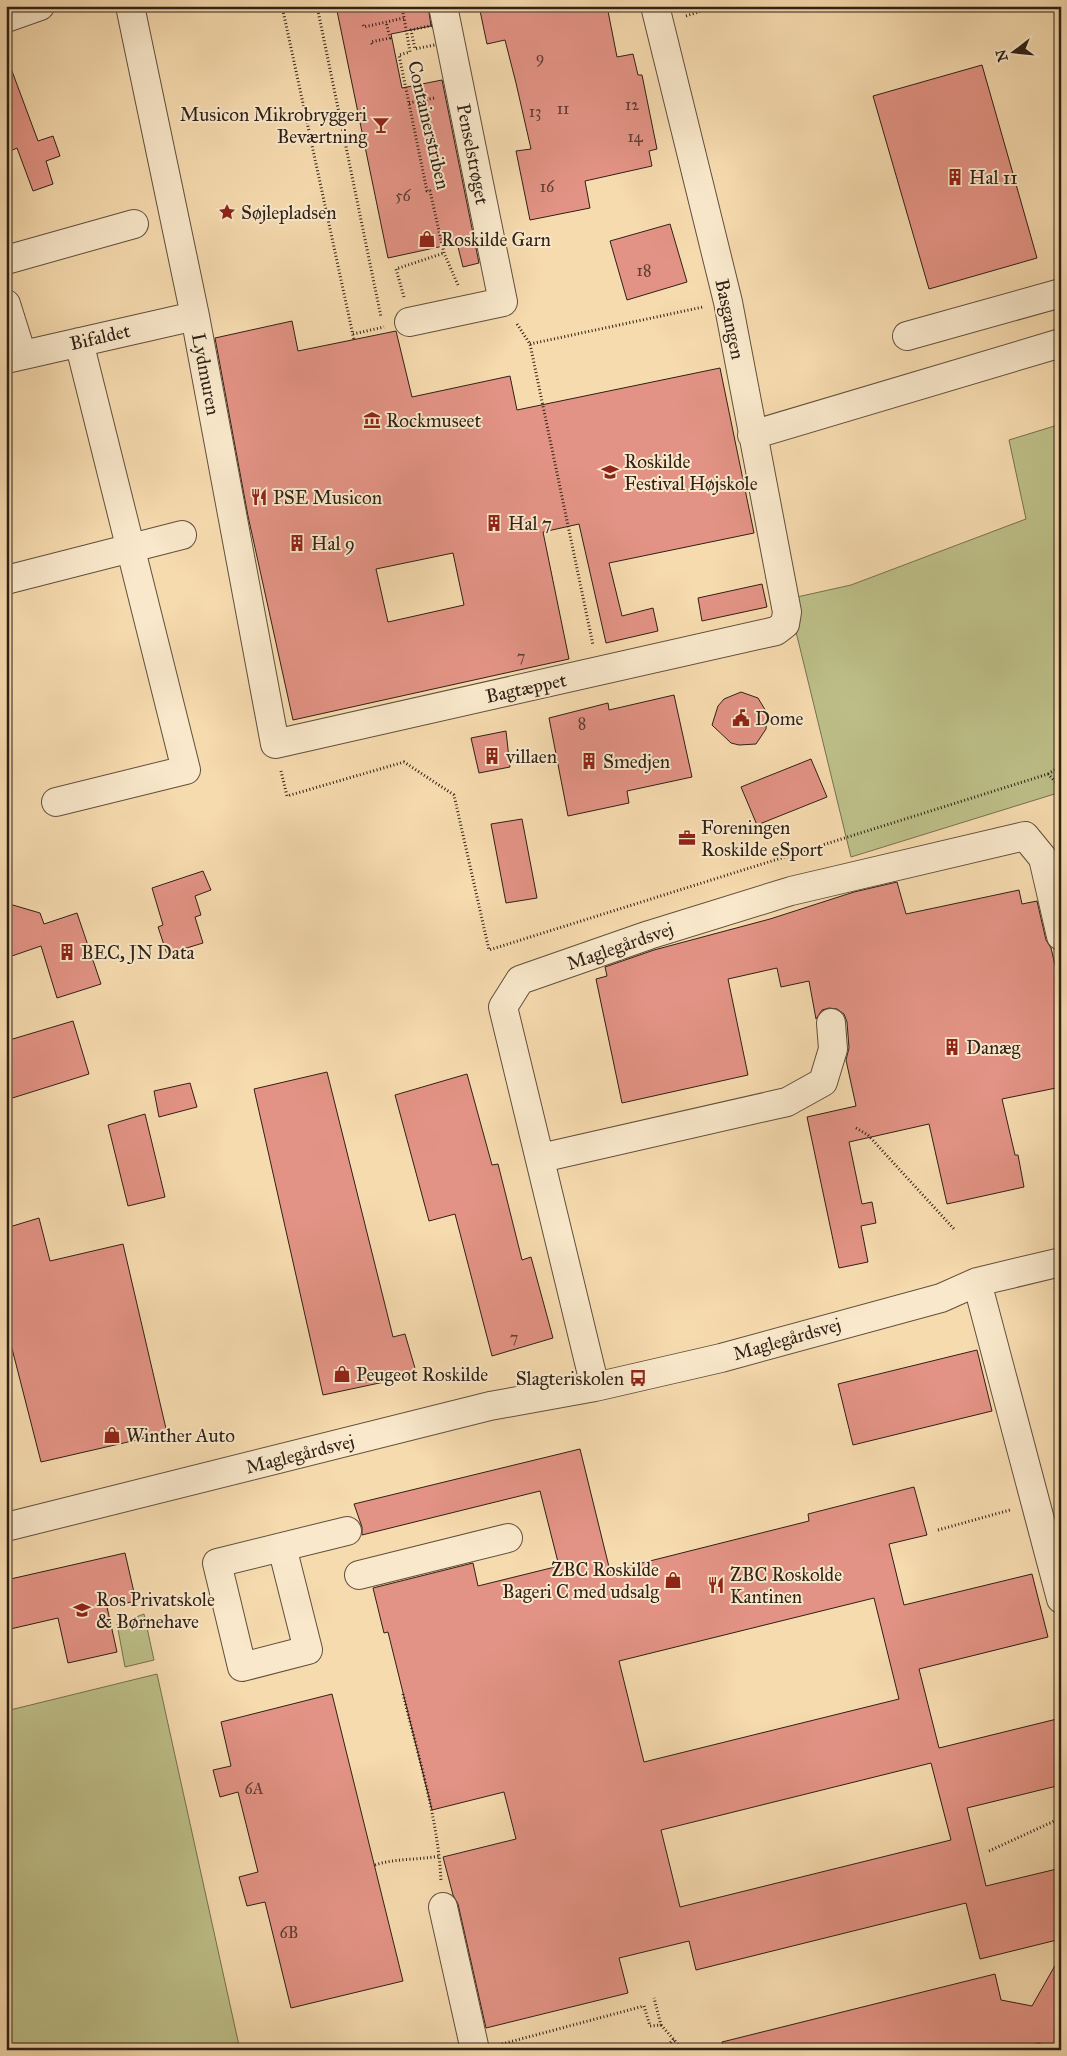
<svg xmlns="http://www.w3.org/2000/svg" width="1067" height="2056" viewBox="0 0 1067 2056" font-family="'IM FELL Great Primer',serif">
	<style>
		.green { fill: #bec089; stroke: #767050 }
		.building { fill: #e39385; stroke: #2f2016; fill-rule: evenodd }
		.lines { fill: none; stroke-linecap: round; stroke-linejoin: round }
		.minor-casing { stroke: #614f3c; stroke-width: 30 }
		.path { stroke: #2f2016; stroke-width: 3; stroke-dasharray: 1 2.5; stroke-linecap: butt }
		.minor { stroke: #f9e8cb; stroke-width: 28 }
		.labels { text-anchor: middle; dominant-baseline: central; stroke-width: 4; stroke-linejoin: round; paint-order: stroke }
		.number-label { font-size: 16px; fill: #5c3d32 }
		.poi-label { font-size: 19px; fill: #2f2016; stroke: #f9e8cb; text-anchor: start }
		.street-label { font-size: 19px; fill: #2f2016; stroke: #f9e8cb }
	</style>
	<rect width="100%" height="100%" fill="#f6dbaf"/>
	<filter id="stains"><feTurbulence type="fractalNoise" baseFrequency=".004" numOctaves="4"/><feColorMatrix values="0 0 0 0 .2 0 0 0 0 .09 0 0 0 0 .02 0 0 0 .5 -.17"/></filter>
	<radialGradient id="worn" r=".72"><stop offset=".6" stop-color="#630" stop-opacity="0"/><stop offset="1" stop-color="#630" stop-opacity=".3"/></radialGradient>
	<path class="green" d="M 1061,424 L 1061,792 L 851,857 L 788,599 L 851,585 L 1026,519 L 1009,440 Z
		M 144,1614 L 154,1660 L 125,1667 L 117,1624 Z
		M 157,1674 L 240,2050 L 6,2050 L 6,1711 Z"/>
	<path class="building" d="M 336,6 L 428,6 L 431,26 L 391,34 L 402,88 L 442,80 L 479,263 L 463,267 L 457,243 L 388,258 Z
		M 479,6 L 607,6 L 617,57 L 633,54 L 638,75 L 642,75 L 657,149 L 649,151 L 652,166 L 585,181 L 590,208 L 530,220 L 516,151 L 531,149 L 516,83 L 505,40 L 487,44 Z
		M 6,63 L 9,63 L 38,141 L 53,136 L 60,156 L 46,161 L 53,184 L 33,191 L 17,148 L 6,153 Z
		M 982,65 L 1037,258 L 929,289 L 873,96 Z
		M 670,224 L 687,282 L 627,300 L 610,241 Z
		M 292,321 L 298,351 L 396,331 L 412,397 L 510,376 L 517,410 L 720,368 L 754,533 L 609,563 L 622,616 L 653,608 L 658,631 L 606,643 L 579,524 L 543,532 L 569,659 L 293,720 L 248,516 L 215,338 ZM 453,553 L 464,605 L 388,622 L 376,569 Z
		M 762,584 L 767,607 L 702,621 L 698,598 Z
		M 741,692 L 758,698 L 767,713 L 766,729 L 756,744 L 739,745 L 731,743 L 712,725 L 718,706 L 724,699 Z
		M 674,695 L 692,777 L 627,791 L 629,803 L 568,816 L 549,718 L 608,703 L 609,710 Z
		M 506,731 L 510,767 L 479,773 L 471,738 Z
		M 811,759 L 827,797 L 757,825 L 741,787 Z
		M 522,819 L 537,898 L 506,903 L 491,824 Z
		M 203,871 L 211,890 L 195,896 L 201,915 L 195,917 L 203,943 L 167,954 L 158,927 L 163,925 L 152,888 Z
		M 897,882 L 906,914 L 1019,890 L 1022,904 L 1037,901 L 1046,940 L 1051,948 L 1061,990 L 1061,1087 L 1002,1099 L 1015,1155 L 1018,1155 L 1024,1187 L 947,1204 L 929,1124 L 849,1142 L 862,1204 L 872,1202 L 876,1223 L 861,1226 L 868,1262 L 839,1268 L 807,1117 L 856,1106 L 846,1060 L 849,1048 L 847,1022 L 844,1014 L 837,1009 L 829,1008 L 822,1010 L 816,1019 L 809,981 L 781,987 L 777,968 L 728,979 L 748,1075 L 622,1103 L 596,979 L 607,976 L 605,967 L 654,950 L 770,919 L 854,892 Z
		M 6,903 L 40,913 L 44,924 L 77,913 L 101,984 L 57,998 L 41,946 L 6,958 Z
		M 73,1021 L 89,1074 L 6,1100 L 6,1041 Z
		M 327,1072 L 393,1337 L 405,1334 L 417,1375 L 323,1395 L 254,1089 Z
		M 467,1074 L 492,1165 L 498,1164 L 522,1260 L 531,1257 L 553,1338 L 492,1356 L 455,1214 L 429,1221 L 395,1095 Z
		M 190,1083 L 197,1107 L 159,1117 L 154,1091 Z
		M 145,1114 L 165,1197 L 128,1206 L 108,1125 Z
		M 39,1218 L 50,1261 L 123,1244 L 167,1433 L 41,1462 L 6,1325 L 6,1228 Z
		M 977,1350 L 992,1411 L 853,1445 L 838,1384 Z
		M 580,1449 L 610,1571 L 809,1521 L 808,1514 L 914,1487 L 927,1535 L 889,1544 L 904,1605 L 1032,1574 L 1048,1637 L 919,1669 L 939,1748 L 1061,1718 L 1061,1785 L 967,1808 L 986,1886 L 1061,1868 L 1061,1939 L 980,1959 L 966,1903 L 696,1970 L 689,1941 L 619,1958 L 628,1993 L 486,2028 L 458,1904 L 453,1895 L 443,1857 L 516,1839 L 504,1792 L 432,1810 L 388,1632 L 384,1633 L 373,1588 L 473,1563 L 478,1586 L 559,1566 L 540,1491 L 362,1535 L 362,1527 L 354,1504 ZM 874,1598 L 899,1699 L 644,1762 L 619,1661 ZM 931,1763 L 951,1840 L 680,1907 L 661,1830 Z
		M 125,1553 L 136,1601 L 107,1607 L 117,1652 L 68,1663 L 58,1618 L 6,1630 L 6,1580 Z
		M 332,1694 L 403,1981 L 291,2008 L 265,1902 L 247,1906 L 239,1877 L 258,1872 L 238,1792 L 220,1797 L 213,1770 L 231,1766 L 221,1722 Z
		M 1061,1955 L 1061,2050 L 1051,2050 L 1039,2043 L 1013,2050 L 723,2050 L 722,2042 L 995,1974 L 1001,2000 L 1032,2006 Z"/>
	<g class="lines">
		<g class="minor-casing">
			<path id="minor" d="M 130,6 L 195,316 L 275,744 L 776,631 L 785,624 L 787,612 L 728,302 L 655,6
				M 6,18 L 40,6
				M 6,260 L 134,224
				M 6,304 L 22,355
				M 409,322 L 503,302 L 443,6
				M 907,336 L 1061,293
				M 6,359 L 195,316
				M 752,435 L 1061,343
				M 6,580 L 182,535
				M 56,802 L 186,770 L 79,342
				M 541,1158 L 787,1102 L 823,1082 L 833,1049 L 831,1023
				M 977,1282 L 1061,1599
				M 595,1387 L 503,1007 L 520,980 L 649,935 L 791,891 L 1025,836 L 1043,858 L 1061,936
				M 6,1527 L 490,1406 L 595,1387 L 721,1358 L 941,1298 L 977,1282 L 1061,1262
				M 282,1547 L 308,1650 L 242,1667 L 217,1563 L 347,1531
				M 359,1575 L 508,1538
				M 443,1907 L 475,2050"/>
		</g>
		<path class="path" d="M 282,6 L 354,340
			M 317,6 L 381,317
			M 402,6 L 410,52 L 399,55 L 427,191 L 430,191 L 444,253 L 458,285
			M 686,16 L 711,8
			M 363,25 L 364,27 L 404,18
			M 434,25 L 439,44 L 415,49 L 411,30 Z
			M 372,44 L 371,42 L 390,38 L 386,22
			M 409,103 L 434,98
			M 404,297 L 396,269 L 444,253
			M 517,324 L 530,344 L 593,645
			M 353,334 L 384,327
			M 530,344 L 703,307
			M 281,771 L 287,796 L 404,762 L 454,795 L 489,950 L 1048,774 L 1061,788
			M 1048,774 L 1061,766
			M 856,1128 L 868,1135 L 954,1229
			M 938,1530 L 1010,1510
			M 403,1694 C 418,1756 438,1818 441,1881
			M 989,1851 L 1061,1818
			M 375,1865 C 396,1858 419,1860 440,1856
			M 661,2025 L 683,2050
			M 502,2044 L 644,2006 L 650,2026 L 661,2025 L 654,1998
			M 663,2050 L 674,2039"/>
		<use href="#minor" class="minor"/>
	</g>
	<defs>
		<g id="bar-bare" transform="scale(1.35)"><path d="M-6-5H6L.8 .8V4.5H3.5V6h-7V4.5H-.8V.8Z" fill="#8f2418" stroke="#f9e8cb" stroke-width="2.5" paint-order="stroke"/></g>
		<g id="building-bare" transform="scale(1.35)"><path d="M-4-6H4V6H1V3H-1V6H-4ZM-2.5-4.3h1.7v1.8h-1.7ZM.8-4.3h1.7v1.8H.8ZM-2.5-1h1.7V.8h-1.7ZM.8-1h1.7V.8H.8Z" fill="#8f2418" stroke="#f9e8cb" stroke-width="2.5" paint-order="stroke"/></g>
		<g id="sight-bare" transform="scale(1.35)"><path d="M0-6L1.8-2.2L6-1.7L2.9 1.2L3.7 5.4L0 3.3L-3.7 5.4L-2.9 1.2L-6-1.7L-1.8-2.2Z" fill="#8f2418" stroke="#f9e8cb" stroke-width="2.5" paint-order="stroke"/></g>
		<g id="shop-bare" transform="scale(1.35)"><path d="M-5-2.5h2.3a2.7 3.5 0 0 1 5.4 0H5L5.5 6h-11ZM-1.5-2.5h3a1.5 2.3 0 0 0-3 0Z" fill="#8f2418" stroke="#f9e8cb" stroke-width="2.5" paint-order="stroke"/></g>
		<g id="museum-bare" transform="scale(1.35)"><path d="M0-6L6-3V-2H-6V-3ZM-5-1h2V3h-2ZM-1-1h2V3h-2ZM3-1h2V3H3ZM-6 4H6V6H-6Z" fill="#8f2418" stroke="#f9e8cb" stroke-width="2.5" paint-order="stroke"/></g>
		<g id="university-bare" transform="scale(1.35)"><path d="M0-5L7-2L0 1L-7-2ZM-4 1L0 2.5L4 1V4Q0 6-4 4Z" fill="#8f2418" stroke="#f9e8cb" stroke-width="2.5" paint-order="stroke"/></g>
		<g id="restaurant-bare" transform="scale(1.35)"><path d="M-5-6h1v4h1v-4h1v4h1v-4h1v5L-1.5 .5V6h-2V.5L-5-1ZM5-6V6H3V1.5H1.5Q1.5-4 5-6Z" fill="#8f2418" stroke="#f9e8cb" stroke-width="2.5" paint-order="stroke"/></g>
		<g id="civic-bare" transform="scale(1.35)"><path d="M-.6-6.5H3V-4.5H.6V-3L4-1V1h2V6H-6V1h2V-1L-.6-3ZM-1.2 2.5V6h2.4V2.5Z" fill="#8f2418" stroke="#f9e8cb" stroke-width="2.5" paint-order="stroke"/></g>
		<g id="office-bare" transform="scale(1.35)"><path d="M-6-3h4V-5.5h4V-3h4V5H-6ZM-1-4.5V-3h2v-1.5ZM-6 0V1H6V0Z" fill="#8f2418" stroke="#f9e8cb" stroke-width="2.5" paint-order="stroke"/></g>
		<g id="bus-bare" transform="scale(1.35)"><path d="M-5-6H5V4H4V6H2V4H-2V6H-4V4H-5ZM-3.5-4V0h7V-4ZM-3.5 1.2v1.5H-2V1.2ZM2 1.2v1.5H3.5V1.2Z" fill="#8f2418" stroke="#f9e8cb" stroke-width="2.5" paint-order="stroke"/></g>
		<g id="school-bare" transform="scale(1.35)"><path d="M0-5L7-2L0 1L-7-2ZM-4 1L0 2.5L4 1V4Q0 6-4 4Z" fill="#8f2418" stroke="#f9e8cb" stroke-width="2.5" paint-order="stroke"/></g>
	</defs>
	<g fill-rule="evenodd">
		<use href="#bar-bare" x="381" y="125"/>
		<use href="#building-bare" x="955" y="177"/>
		<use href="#sight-bare" x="227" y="212"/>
		<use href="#shop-bare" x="427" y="239"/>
		<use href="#museum-bare" x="372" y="420"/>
		<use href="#university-bare" x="610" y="472"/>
		<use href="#restaurant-bare" x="259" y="497"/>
		<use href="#building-bare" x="494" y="523"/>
		<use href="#building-bare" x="297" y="543"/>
		<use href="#civic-bare" x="741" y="718"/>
		<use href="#building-bare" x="492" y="756"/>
		<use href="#building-bare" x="589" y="761"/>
		<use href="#office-bare" x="687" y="838"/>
		<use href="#building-bare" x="67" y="952"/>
		<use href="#building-bare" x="952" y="1047"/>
		<use href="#shop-bare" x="342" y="1374"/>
		<use href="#bus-bare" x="638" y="1378"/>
		<use href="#shop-bare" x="112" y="1435"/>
		<use href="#shop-bare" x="673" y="1580"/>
		<use href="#restaurant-bare" x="716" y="1585"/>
		<use href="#school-bare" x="82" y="1610"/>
	</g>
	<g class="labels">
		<g class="number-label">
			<text x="540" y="57">9</text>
			<text x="632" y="104">12</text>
			<text x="563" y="108">11</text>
			<text x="535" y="111">13</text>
			<text x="635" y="136">14</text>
			<text x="547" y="186">16</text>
			<text x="403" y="195">56</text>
			<text x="644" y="270">18</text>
			<text x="521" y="656">7</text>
			<text x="582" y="723">8</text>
			<text x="514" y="1337">7</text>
			<text x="254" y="1788">6A</text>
			<text x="289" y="1932">6B</text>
		</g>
		<g class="poi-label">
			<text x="367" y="114" text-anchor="end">Musicon Mikrobryggeri<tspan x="367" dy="22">Beværtning</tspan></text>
			<text x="969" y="177">Hal 11</text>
			<text x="241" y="212">Søjlepladsen</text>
			<text x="441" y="239">Roskilde Garn</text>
			<text x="386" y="420">Rockmuseet</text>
			<text x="624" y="461">Roskilde<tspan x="624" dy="22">Festival Højskole</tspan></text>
			<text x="273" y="497">PSE Musicon</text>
			<text x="508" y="523">Hal 7</text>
			<text x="311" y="543">Hal 9</text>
			<text x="755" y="718">Dome</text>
			<text x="506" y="756">villaen</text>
			<text x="603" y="761">Smedjen</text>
			<text x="701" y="827">Foreningen<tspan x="701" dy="22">Roskilde eSport</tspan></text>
			<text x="81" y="952">BEC, JN Data</text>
			<text x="966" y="1047">Danæg</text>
			<text x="356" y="1374">Peugeot Roskilde</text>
			<text x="624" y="1378" text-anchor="end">Slagteriskolen</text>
			<text x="126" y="1435">Winther Auto</text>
			<text x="659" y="1569" text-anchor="end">ZBC Roskilde<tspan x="659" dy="22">Bageri C med udsalg</tspan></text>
			<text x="730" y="1574">ZBC Roskolde<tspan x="730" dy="22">Kantinen</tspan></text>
			<text x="96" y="1599">Ros Privatskole<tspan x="96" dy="22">&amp; Børnehave</tspan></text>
		</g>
		<g class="street-label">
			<text transform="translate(429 125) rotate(77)">Containerstriben</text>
			<text transform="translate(473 154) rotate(79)">Penselstrøget</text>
			<text transform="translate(730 319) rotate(78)">Basgangen</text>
			<text transform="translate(100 337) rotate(-13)">Bifaldet</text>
			<text transform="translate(206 374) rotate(79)">Lydmuren</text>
			<text transform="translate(526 688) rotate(-12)">Bagtæppet</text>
			<text transform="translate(620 946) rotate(-19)">Maglegårdsvej</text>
			<text transform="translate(787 1339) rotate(-16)">Maglegårdsvej</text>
			<text transform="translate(300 1454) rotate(-14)">Maglegårdsvej</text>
		</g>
	</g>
	<rect width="1067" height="2056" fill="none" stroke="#f6dbaf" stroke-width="25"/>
	<rect x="8" y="8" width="1052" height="2041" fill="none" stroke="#2f2016" stroke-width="2.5"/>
	<rect x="12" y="12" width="1042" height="2031" fill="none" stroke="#2f2016"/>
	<g transform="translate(1014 52) rotate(254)" stroke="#f9e8cb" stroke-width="4" paint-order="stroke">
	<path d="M0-4L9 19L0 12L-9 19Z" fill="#2f2016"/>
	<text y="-8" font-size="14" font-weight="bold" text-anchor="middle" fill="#2f2016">N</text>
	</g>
	<rect width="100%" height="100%" filter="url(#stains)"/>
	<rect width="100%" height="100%" fill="url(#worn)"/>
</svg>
